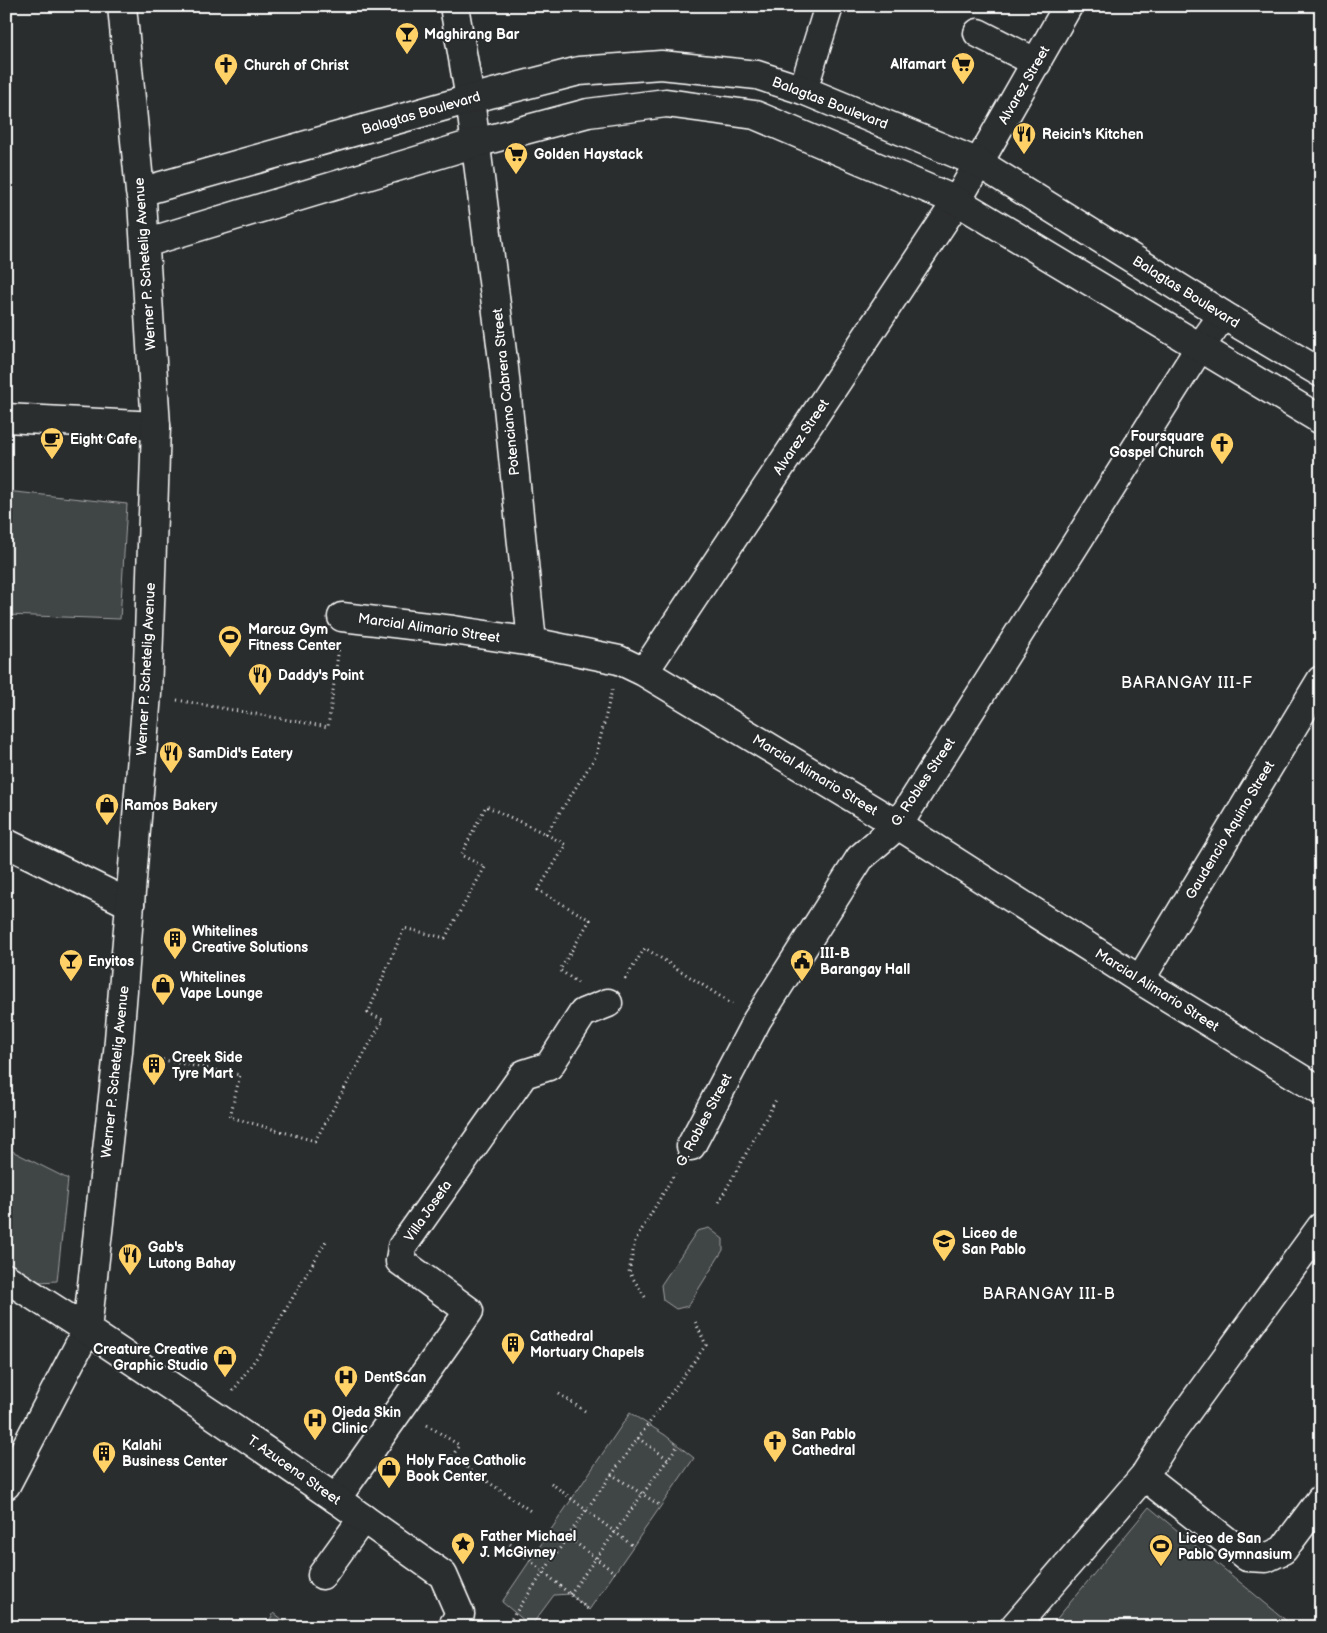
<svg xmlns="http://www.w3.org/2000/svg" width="1327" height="1633" viewBox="0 0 1327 1633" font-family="'Balsamiq Sans',sans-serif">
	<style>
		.green { fill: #414445; stroke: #a0a2a2 }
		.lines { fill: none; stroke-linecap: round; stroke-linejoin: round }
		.minor-casing { stroke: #fff; stroke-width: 31 }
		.major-casing { stroke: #fff; stroke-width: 31 }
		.path { stroke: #fff; stroke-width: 3; stroke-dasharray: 1 4; stroke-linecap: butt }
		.minor { stroke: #2a2d2e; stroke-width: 28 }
		.major { stroke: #2a2d2e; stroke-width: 28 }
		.labels { text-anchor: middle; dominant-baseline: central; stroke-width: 4; stroke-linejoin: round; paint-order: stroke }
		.poi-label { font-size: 14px; font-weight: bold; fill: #fff; stroke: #2a2d2e; text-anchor: start }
		.street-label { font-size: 14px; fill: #fff; stroke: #2a2d2e }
		.quarter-label { font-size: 16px; letter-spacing: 1px; fill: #fff; stroke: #2a2d2e }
	</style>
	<rect width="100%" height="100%" fill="#2a2d2e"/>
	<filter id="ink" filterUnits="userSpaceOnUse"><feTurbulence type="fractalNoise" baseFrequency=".02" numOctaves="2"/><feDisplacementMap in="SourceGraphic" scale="10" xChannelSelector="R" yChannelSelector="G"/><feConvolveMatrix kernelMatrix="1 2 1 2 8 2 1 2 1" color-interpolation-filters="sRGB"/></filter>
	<g filter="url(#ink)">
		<path class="green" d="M 6,491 L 127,504 L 120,619 L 6,615 Z
			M 6,1148 L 68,1179 L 57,1281 L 39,1282 L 6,1262 Z
			M 709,1228 L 723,1239 L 723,1250 L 688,1306 L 676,1309 L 663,1300 L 661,1285 L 697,1231 Z
			M 630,1413 L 665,1435 L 694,1458 L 589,1610 L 570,1594 L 554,1595 L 531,1626 L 502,1602 Z
			M 1149,1507 L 1294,1627 L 1050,1627 Z
			M 274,1613 L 292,1627 L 265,1627 Z"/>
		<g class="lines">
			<g class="minor-casing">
				<path id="minor" d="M 454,6 L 470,99 L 504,368 L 532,642
					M 978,33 L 1037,63
					M 803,90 L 829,6
					M 6,418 L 156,426
					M 342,617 L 453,630 L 532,642 L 619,660 L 644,672 L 898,825 L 1140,980 L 1321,1091
					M 644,672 L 957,201 L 1068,6
					M 6,843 L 130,904
					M 1140,980 L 1321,680
					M 691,1146 L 757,1020 L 860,858 L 898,825 L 1200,347 L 1223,315
					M 1144,1476 L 1247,1557 L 1266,1558 L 1283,1550 L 1321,1499
					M 6,1485 L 87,1330
					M 336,1499 L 469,1311 L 400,1261 L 402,1247 L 524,1074 L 549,1066 L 583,1013 L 608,1003
					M 322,1575 L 363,1518
					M 1014,1627 L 1144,1476 L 1172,1432 L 1321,1227"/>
			</g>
			<g class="major-casing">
				<path id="major" d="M 140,192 L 470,99 L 579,71 L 661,65 L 757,75 L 803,90 L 979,163 L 1223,315 L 1321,373
					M 145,243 L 476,143 L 588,113 L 666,103 L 755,115 L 957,201 L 1321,420
					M 6,1278 L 87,1330 L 215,1416 L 336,1499 L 443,1575 L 460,1614 L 452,1627
					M 87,1330 L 118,1052 L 147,694 L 156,426 L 142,201 L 140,192 L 122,6"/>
			</g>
			<path class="path" d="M 177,700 L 328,727 L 339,647
				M 546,834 L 596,756 L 612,690
				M 625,979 L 645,948 L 732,1004
				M 148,1057 L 240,1075 L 230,1117 L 315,1141 L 383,1020 L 368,1013 L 404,928 L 445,938 L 485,867 L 461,855 L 486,806 L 546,834 L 566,845 L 538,890 L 590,920 L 560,970 L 578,983
				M 719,1202 L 777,1098
				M 645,1297 L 629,1272 L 635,1241 L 675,1173
				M 233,1391 L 262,1350 L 326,1241
				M 559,1394 L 588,1413
				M 427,1425 L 459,1445 L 452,1457 L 532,1512
				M 638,1438 L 668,1459 L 678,1445
				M 443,1456 L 452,1457
				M 611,1474 L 661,1506
				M 551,1483 L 633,1546
				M 567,1536 L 615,1573
				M 510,1544 L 589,1610
				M 570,1594 L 668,1459
				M 506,1627 L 586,1510 L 706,1345 L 694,1319"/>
			<use href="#minor" class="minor"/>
			<use href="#major" class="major"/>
		</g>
	</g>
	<defs>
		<g id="bar-pin" transform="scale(1.25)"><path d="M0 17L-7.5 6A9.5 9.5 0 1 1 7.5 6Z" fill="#ffd166" stroke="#2a2d2e"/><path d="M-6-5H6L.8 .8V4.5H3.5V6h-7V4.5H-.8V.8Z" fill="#111"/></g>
		<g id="supermarket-pin" transform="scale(1.25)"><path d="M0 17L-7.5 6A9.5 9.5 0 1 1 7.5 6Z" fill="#ffd166" stroke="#2a2d2e"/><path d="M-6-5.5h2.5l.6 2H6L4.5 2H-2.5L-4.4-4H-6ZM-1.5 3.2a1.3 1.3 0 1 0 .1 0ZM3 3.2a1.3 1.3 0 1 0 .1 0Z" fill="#111"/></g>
		<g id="church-pin" transform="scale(1.25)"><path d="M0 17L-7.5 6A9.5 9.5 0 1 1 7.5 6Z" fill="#ffd166" stroke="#2a2d2e"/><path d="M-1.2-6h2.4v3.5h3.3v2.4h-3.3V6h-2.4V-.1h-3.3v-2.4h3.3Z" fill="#111"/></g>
		<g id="restaurant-pin" transform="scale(1.25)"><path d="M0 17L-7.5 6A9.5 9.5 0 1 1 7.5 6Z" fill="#ffd166" stroke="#2a2d2e"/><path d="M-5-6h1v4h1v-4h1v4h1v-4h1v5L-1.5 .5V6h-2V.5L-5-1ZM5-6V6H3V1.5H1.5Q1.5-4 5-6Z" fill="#111"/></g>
		<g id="cafe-pin" transform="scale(1.25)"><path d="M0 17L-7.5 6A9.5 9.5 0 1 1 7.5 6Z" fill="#ffd166" stroke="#2a2d2e"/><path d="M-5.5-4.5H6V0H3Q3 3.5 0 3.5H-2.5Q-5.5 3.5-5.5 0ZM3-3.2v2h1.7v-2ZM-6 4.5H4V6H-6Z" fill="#111"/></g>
		<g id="stadium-pin" transform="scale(1.25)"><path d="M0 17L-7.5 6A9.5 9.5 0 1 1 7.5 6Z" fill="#ffd166" stroke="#2a2d2e"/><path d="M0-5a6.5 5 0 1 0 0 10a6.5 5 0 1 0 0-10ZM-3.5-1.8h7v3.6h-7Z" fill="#111"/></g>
		<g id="shop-pin" transform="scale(1.25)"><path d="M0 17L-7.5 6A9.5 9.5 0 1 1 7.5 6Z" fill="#ffd166" stroke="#2a2d2e"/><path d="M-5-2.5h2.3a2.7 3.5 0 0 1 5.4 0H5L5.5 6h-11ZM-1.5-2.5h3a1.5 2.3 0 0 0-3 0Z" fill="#111"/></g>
		<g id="building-pin" transform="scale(1.25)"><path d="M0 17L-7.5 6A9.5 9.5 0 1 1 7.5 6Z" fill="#ffd166" stroke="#2a2d2e"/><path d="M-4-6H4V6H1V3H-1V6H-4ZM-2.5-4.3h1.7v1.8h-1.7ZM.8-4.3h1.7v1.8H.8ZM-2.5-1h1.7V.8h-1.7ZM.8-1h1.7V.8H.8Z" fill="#111"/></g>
		<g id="civic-pin" transform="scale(1.25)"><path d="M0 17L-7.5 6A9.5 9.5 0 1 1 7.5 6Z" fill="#ffd166" stroke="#2a2d2e"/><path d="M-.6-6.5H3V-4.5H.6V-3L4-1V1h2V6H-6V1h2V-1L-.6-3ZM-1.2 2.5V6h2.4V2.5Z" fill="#111"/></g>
		<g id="school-pin" transform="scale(1.25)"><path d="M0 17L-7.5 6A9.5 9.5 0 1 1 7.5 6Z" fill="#ffd166" stroke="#2a2d2e"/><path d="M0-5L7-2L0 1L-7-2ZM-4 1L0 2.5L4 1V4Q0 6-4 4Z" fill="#111"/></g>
		<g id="hospital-pin" transform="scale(1.25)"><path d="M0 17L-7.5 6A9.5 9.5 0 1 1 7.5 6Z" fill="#ffd166" stroke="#2a2d2e"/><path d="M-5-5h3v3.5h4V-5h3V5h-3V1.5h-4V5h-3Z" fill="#111"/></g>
		<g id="sight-pin" transform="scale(1.25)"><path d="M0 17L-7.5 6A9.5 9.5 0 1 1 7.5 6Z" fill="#ffd166" stroke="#2a2d2e"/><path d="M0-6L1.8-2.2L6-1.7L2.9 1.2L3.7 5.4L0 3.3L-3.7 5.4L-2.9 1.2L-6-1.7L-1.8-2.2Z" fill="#111"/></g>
	</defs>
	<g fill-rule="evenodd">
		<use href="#bar-pin" x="407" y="34"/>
		<use href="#supermarket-pin" x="963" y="64"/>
		<use href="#church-pin" x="226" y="65"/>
		<use href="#restaurant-pin" x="1024" y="134"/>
		<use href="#supermarket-pin" x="516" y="154"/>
		<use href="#cafe-pin" x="52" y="439"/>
		<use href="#church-pin" x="1222" y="444"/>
		<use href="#stadium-pin" x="230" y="637"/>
		<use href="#restaurant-pin" x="260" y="675"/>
		<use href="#restaurant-pin" x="171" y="753"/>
		<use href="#shop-pin" x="107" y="805"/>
		<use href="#building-pin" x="175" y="939"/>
		<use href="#bar-pin" x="71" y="961"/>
		<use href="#civic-pin" x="802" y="961"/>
		<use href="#shop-pin" x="163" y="985"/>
		<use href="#building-pin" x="154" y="1065"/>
		<use href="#school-pin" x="944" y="1241"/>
		<use href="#restaurant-pin" x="130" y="1255"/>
		<use href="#building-pin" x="513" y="1344"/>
		<use href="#shop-pin" x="225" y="1357"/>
		<use href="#hospital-pin" x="346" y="1377"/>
		<use href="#hospital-pin" x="315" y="1420"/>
		<use href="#church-pin" x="775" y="1442"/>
		<use href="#building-pin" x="104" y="1453"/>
		<use href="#shop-pin" x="389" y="1468"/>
		<use href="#sight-pin" x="463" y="1544"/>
		<use href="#stadium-pin" x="1161" y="1546"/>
	</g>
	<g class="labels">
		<g class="poi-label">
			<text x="424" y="34">Maghirang Bar</text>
			<text x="946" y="64" text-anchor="end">Alfamart</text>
			<text x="244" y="65">Church of Christ</text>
			<text x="1042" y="134">Reicin's Kitchen</text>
			<text x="534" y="154">Golden Haystack</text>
			<text x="1204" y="436" text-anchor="end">Foursquare<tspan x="1204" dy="16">Gospel Church</tspan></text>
			<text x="70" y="439">Eight Cafe</text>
			<text x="248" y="629">Marcuz Gym<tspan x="248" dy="16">Fitness Center</tspan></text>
			<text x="278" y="675">Daddy's Point</text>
			<text x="188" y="753">SamDid's Eatery</text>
			<text x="124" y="805">Ramos Bakery</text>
			<text x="192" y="931">Whitelines<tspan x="192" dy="16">Creative Solutions</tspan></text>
			<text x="820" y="953">III-B<tspan x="820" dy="16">Barangay Hall</tspan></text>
			<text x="88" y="961">Enyitos</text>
			<text x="180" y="977">Whitelines<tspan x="180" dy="16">Vape Lounge</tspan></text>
			<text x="172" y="1057">Creek Side<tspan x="172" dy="16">Tyre Mart</tspan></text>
			<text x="962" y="1233">Liceo de<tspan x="962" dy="16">San Pablo</tspan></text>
			<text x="148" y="1247">Gab's<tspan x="148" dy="16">Lutong Bahay</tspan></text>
			<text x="530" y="1336">Cathedral<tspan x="530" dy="16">Mortuary Chapels</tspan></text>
			<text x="208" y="1349" text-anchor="end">Creature Creative<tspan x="208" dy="16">Graphic Studio</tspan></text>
			<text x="364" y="1377">DentScan</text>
			<text x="332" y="1412">Ojeda Skin<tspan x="332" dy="16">Clinic</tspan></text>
			<text x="792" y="1434">San Pablo<tspan x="792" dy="16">Cathedral</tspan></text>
			<text x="122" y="1445">Kalahi<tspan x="122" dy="16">Business Center</tspan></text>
			<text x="406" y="1460">Holy Face Catholic<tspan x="406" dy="16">Book Center</tspan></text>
			<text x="480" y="1536">Father Michael<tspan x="480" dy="16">J. McGivney</tspan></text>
			<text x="1178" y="1538">Liceo de San<tspan x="1178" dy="16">Pablo Gymnasium</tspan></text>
		</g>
		<g class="street-label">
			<text transform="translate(1024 85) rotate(-60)">Alvarez Street</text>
			<text transform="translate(830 103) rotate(21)">Balagtas Boulevard</text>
			<text transform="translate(421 113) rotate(-16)">Balagtas Boulevard</text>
			<text transform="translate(145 264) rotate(-94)">Werner P. Schetelig Avenue</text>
			<text transform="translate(1186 292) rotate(32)">Balagtas Boulevard</text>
			<text transform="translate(506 392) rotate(-96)">Potenciano Cabrera Street</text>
			<text transform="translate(801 437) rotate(-56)">Alvarez Street</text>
			<text transform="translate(429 628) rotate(8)">Marcial Alimario Street</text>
			<text transform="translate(146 669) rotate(-87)">Werner P. Schetelig Avenue</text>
			<text transform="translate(815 775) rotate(31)">Marcial Alimario Street</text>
			<text transform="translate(923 782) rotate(-56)">G. Robles Street</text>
			<text transform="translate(1230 830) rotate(-59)">Gaudencio Aquino Street</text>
			<text transform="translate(1157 990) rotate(32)">Marcial Alimario Street</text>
			<text transform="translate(115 1072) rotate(-84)">Werner P. Schetelig Avenue</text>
			<text transform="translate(704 1120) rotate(-62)">G. Robles Street</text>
			<text transform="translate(428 1211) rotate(-55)">Villa Josefa</text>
			<text transform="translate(294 1470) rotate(35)">T. Azucena Street</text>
		</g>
		<g class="quarter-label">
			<text x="1187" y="683">BARANGAY III-F</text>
			<text x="1049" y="1294">BARANGAY III-B</text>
		</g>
	</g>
	<rect width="1327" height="1633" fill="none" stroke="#2a2d2e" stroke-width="25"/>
	<rect x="12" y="12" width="1302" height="1608" fill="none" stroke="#fff" stroke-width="2" filter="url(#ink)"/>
</svg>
